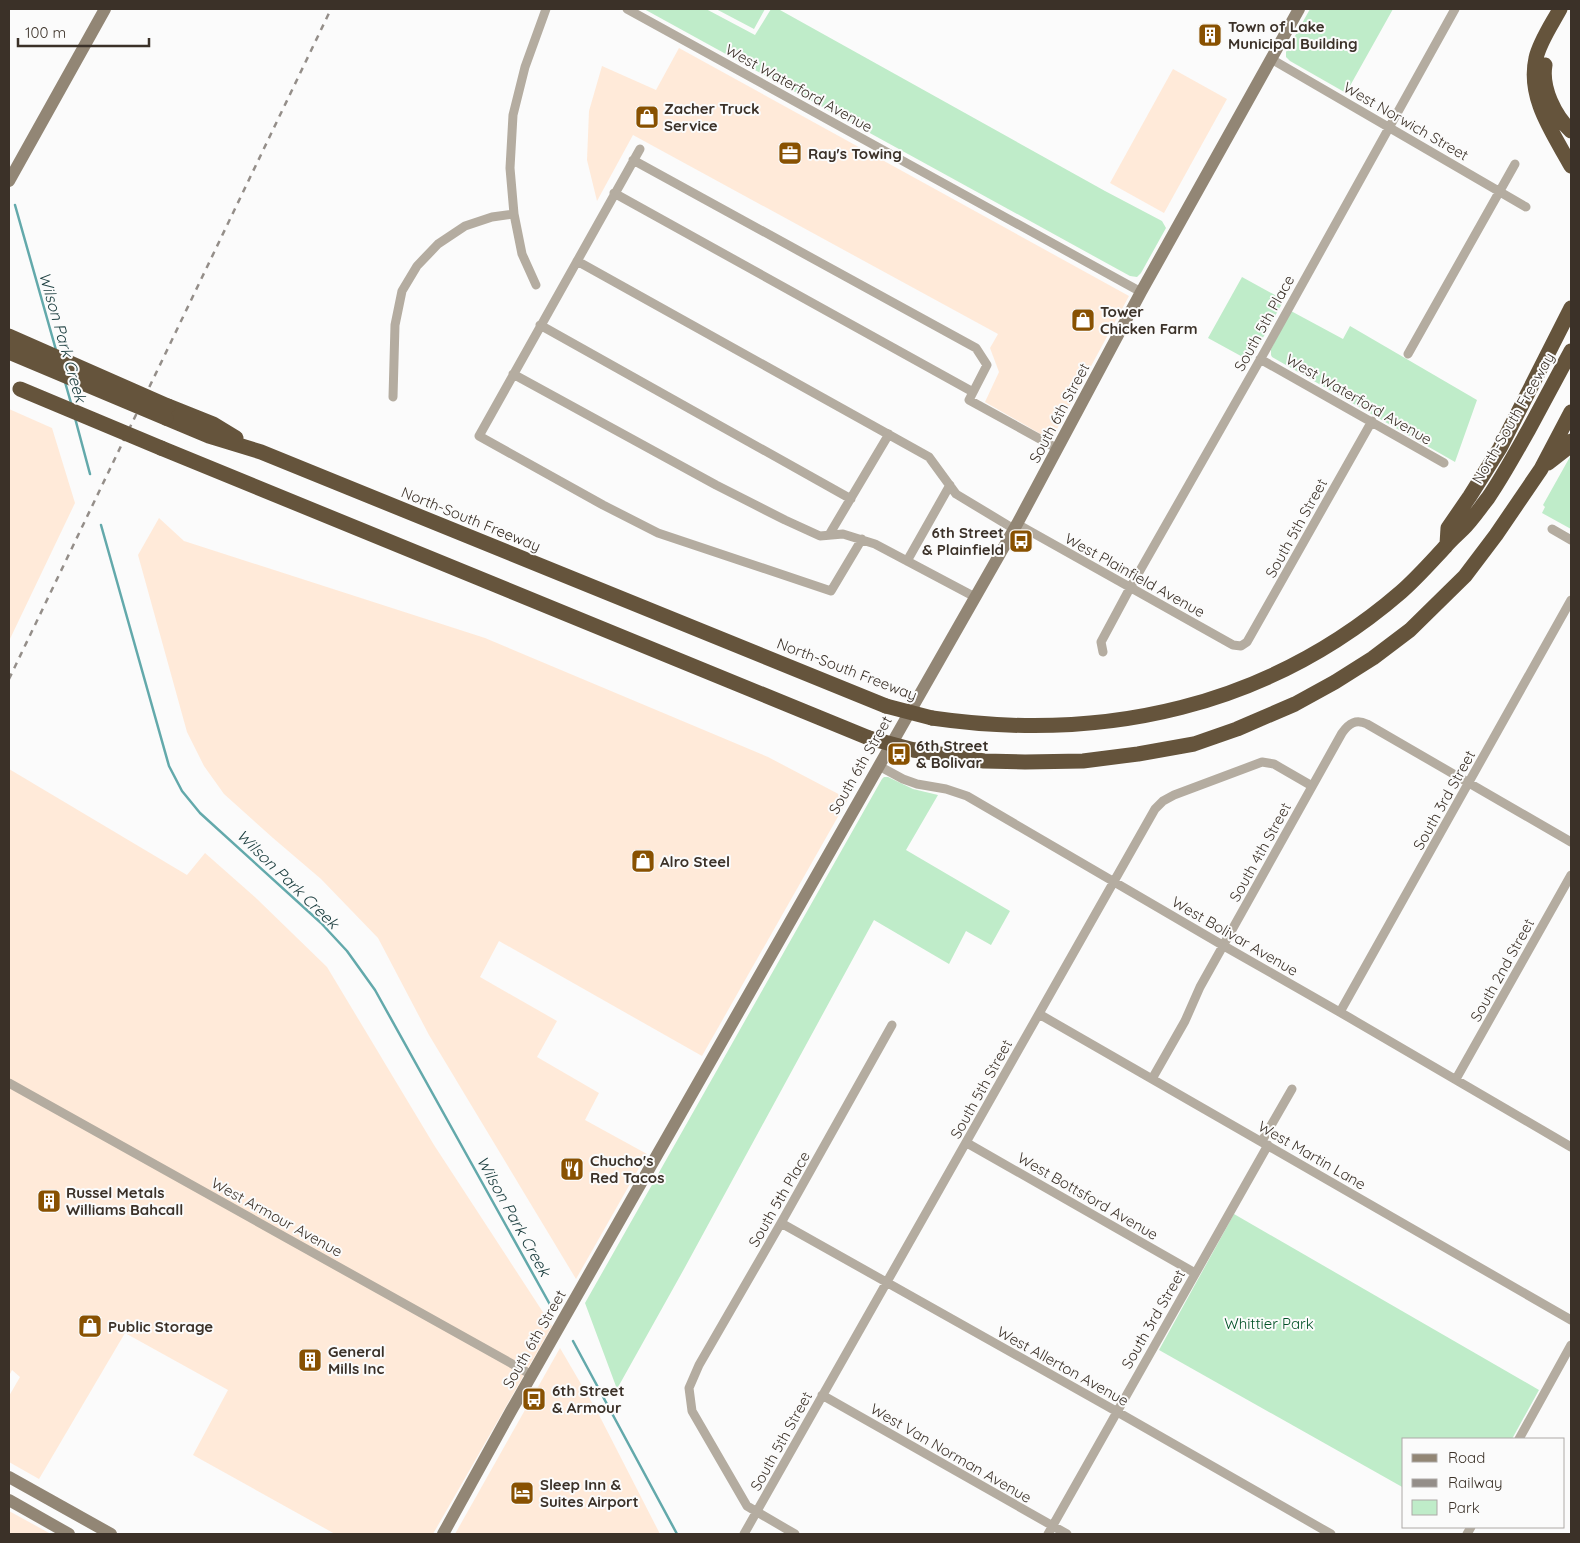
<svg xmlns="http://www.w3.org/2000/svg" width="1580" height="1543" viewBox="0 0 1580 1543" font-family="Quicksand,sans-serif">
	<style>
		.built { fill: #ffead9 }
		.green { fill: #bfecc9 }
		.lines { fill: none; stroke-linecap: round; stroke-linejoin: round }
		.stream { stroke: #63a9ab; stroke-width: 2.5 }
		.street { stroke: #b4aca0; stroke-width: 9 }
		.secondary { stroke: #928675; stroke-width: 12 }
		.highway { stroke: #65543c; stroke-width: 15 }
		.rail { stroke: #948e89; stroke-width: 2.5; stroke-dasharray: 6 6; stroke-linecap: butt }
		.highway-bridge { stroke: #65543c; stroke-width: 15 }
		.labels { text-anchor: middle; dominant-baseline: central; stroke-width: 4; stroke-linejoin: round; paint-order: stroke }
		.poi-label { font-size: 15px; font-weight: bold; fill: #3b3128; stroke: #fbfbfb; text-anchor: start }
		.street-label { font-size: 15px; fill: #3b3128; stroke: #fbfbfb }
		.park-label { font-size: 15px; fill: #005126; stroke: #fbfbfb }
		.water-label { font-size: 16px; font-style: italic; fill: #183b3c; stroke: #fbfbfb }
	</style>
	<rect width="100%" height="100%" fill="#fbfbfb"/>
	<path class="built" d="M 679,48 L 1129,296 L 1051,440 L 985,402 L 999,372 L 990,348 L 998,334 L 633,135 L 597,201 L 587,160 L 589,111 L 602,66 L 656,90 Z
		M 1173,69 L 1227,99 L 1164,213 L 1110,183 Z
		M 9,409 L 52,428 L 75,503 L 9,641 Z
		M 159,518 L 184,541 L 485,638 L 768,757 L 848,799 L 702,1056 L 499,941 L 480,977 L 557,1021 L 537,1057 L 599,1093 L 585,1120 L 647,1154 L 576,1279 L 429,1035 L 378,938 L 321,879 L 273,838 L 224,794 L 204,766 L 187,732 L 138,555 Z
		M 9,769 L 187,875 L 205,853 L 257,899 L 327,967 L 434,1145 L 552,1326 L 433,1534 L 335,1534 L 193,1455 L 228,1390 L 125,1333 L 39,1479 L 9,1462 L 9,1396 L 20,1377 L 12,1370 L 9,1376 Z
		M 560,1348 L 598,1413 L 660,1534 L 455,1534 Z
		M 9,1511 L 51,1534 L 9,1534 Z"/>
	<path class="green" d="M 644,9 L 706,9 L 755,35 L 771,9 L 780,9 L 780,10 L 1105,191 L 1162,221 L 1166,228 L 1141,273 L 1137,277 L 1130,276 Z
		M 716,9 L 765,9 L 754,29 Z
		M 1310,9 L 1393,9 L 1346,93 L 1290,61 L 1286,57 L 1286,52 Z
		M 1242,277 L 1284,300 L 1250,361 L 1208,338 Z
		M 1291,311 L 1343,339 L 1350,326 L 1477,400 L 1455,462 L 1272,357 L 1271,355 L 1271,349 Z
		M 1571,455 L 1571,529 L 1542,513 L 1545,507 L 1543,505 Z
		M 884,777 L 888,777 L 913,789 L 938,795 L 906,850 L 1010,911 L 991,945 L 966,931 L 949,964 L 874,920 L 684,1269 L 617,1389 L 585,1303 L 882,779 Z
		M 1234,1214 L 1539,1390 L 1512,1439 L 1404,1439 L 1404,1488 L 1159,1350 Z"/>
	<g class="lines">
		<path class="stream" d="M 15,205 L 56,350
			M 65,382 L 71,403
			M 75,418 L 90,474
			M 101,525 L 169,766 L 182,791 L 200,813 L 321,923 L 347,951 L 375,990 L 553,1310
			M 573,1341 L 677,1534"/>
		<path class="street" d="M 627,9 L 1141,292
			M 1271,59 L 1526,207
			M 640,149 L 479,436 L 603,505 L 658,533 L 831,591 L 862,539
			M 633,160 L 976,348 L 987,365 L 969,400 L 1058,449
			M 614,193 L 973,392
			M 577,261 L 929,457 L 956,494 L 1014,529
			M 536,285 L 522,254 L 514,214 L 510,168 L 513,115 L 525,67 L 546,9
			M 540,325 L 851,499
			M 1408,354 L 1515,164
			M 1260,359 L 1444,463
			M 513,374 L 716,485 L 785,520 L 820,536 L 843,534 L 875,544 L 975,597
			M 393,397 L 395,325 L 402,291 L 417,266 L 438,244 L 465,226 L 492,217 L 514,214
			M 1017,524 L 1233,645 L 1241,646 L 1247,642 L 1372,421
			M 1552,529 L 1571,540
			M 829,535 L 889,434
			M 907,561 L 950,485
			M 1103,652 L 1101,642 L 1130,588 L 1265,351 L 1455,9
			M 879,766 L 903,779 L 917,784 L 946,789 L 967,796 L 1224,946 L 1350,1018 L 1571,1147
			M 1340,1012 L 1571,600
			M 1039,1014 L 1571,1320
			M 1152,1079 L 1185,1021 L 1200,987 L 1342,733 C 1349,723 1356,719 1367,724 L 1571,842
			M 1456,1079 L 1571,875
			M 9,1083 L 532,1375
			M 1262,1141 L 1292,1089
			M 967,1143 L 1195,1273
			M 781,1223 L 1107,1406 L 1331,1534
			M 822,1395 L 1067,1534
			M 1519,1439 L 1571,1345
			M 744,1534 L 1155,809 L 1163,801 L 1174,795 L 1262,762 L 1274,764 L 1312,786
			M 795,1534 L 747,1506 L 692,1411 L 689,1388 L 699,1365 L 781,1223 L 892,1025
			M 1048,1534 L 1268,1145
			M 1467,1534 L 1471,1527"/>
		<path class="secondary" d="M 9,181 L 105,9
			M 9,1477 L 111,1534
			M 9,1500 L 69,1534
			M 443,1534 L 511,1411 L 1017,524 L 1141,292 L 1299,9"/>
		<path class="highway" d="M 1560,9 C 1552,24 1540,41 1536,58 C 1527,98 1553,133 1571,166
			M 1545,65 C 1541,88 1555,116 1571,131
			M 168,406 L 213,424 L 236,438
			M 166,418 L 209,436 L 261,452 L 886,706
			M 161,448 L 869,738
			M 1548,463 L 1566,449 L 1571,441
			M 1447,544 L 1448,528 L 1470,496 L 1500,448 L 1571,308
			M 932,718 C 1104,743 1268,707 1401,592 C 1417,578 1431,562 1446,546 C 1451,540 1457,535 1463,529 C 1472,520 1480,508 1488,498 C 1503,476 1516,452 1529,429 C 1543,403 1557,377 1571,351
			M 914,750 L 984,761 L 1025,762 L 1083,761 L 1138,754 L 1194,744 L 1237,729 L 1295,704 L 1335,682 L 1373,658 L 1410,630 L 1465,576 L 1496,535 L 1541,469 L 1571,412"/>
		<path class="rail" d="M 9,679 L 331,9"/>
		<path class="highway-bridge" d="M 9,336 L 168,406
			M 9,352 L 166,418
			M 20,389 L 161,448
			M 886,706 L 932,718
			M 869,738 L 914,750"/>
	</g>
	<defs>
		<g id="building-square" transform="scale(1.25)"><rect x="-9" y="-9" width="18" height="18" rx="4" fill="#885101" stroke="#fbfbfb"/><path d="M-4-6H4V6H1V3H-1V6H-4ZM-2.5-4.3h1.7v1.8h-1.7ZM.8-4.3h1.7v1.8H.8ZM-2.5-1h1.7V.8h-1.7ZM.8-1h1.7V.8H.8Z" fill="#fff"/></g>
		<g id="shop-square" transform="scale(1.25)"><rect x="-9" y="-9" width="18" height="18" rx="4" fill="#885101" stroke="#fbfbfb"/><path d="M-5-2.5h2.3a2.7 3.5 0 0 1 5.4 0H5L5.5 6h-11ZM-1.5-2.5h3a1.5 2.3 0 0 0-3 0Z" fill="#fff"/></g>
		<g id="office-square" transform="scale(1.25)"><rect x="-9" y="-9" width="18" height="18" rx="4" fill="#885101" stroke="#fbfbfb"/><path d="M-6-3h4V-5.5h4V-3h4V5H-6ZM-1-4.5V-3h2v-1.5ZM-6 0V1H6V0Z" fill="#fff"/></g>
		<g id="bus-square" transform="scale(1.25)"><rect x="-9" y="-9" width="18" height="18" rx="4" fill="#885101" stroke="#fbfbfb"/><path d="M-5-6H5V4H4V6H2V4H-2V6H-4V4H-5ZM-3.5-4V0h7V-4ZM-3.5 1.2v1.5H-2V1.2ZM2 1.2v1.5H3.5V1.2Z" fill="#fff"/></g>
		<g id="restaurant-square" transform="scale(1.25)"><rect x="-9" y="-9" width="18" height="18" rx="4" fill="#885101" stroke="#fbfbfb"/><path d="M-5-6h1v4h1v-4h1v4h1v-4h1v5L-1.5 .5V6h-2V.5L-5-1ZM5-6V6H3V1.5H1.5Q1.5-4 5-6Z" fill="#fff"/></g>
		<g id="hotel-square" transform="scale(1.25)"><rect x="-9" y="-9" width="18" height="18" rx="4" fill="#885101" stroke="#fbfbfb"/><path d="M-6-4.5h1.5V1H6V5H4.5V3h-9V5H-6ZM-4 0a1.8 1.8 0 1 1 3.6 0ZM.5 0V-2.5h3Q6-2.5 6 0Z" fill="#fff"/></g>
	</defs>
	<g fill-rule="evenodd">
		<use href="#building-square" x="1210" y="35"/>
		<use href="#shop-square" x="647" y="117"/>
		<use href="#office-square" x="790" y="153"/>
		<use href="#shop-square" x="1083" y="320"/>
		<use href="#bus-square" x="1021" y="541"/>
		<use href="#bus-square" x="899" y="754"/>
		<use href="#shop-square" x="643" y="861"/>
		<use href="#restaurant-square" x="572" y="1169"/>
		<use href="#building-square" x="49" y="1201"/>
		<use href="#shop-square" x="90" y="1326"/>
		<use href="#building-square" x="310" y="1360"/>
		<use href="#bus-square" x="534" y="1399"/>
		<use href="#hotel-square" x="522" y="1493"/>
	</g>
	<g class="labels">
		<g class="poi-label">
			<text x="1228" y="26">Town of Lake<tspan x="1228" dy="17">Municipal Building</tspan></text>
			<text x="664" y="108">Zacher Truck<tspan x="664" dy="17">Service</tspan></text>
			<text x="808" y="153">Ray's Towing</text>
			<text x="1100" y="311">Tower<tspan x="1100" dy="17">Chicken Farm</tspan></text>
			<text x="1004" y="532" text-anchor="end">6th Street<tspan x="1004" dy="17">&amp; Plainfield</tspan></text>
			<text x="916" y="745">6th Street<tspan x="916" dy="17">&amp; Bolivar</tspan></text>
			<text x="660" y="861">Alro Steel</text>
			<text x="590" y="1160">Chucho's<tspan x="590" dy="17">Red Tacos</tspan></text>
			<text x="66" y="1192">Russel Metals<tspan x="66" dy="17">Williams Bahcall</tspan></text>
			<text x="108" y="1326">Public Storage</text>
			<text x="328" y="1351">General<tspan x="328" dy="17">Mills Inc</tspan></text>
			<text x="552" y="1390">6th Street<tspan x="552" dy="17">&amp; Armour</tspan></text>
			<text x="540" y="1484">Sleep Inn &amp;<tspan x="540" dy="17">Suites Airport</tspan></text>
		</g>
		<g class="street-label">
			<text transform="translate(799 88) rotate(29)">West Waterford Avenue</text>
			<text transform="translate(1406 121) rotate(30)">West Norwich Street</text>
			<text transform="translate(1264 323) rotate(-61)">South 5th Place</text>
			<text transform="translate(1359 399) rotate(30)">West Waterford Avenue</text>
			<text transform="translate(1059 413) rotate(-62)">South 6th Street</text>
			<text transform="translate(1513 418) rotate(-60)">North-South Freeway</text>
			<text transform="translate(471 519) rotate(22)">North-South Freeway</text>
			<text transform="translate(1296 528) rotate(-61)">South 5th Street</text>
			<text transform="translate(1135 575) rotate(29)">West Plainfield Avenue</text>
			<text transform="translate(847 669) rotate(21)">North-South Freeway</text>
			<text transform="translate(860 765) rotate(-60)">South 6th Street</text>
			<text transform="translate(1444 800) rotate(-61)">South 3rd Street</text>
			<text transform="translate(1260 852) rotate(-61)">South 4th Street</text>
			<text transform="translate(1235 936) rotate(30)">West Bolivar Avenue</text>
			<text transform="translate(1502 970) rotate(-61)">South 2nd Street</text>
			<text transform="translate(981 1089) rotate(-61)">South 5th Street</text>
			<text transform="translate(1312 1155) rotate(30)">West Martin Lane</text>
			<text transform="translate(1088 1196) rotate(30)">West Bottsford Avenue</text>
			<text transform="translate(779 1199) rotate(-60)">South 5th Place</text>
			<text transform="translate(277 1217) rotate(29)">West Armour Avenue</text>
			<text transform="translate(1153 1319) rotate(-60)">South 3rd Street</text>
			<text transform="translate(534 1339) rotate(-60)">South 6th Street</text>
			<text transform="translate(1063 1366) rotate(29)">West Allerton Avenue</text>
			<text transform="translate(781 1441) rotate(-61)">South 5th Street</text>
			<text transform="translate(951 1453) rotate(30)">West Van Norman Avenue</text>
		</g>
		<g class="park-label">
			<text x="1269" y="1323">Whittier Park</text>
		</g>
		<g class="water-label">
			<text transform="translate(63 337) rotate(74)">Wilson Park Creek</text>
			<text transform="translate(288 879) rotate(44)">Wilson Park Creek</text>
			<text transform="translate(514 1216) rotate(61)">Wilson Park Creek</text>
		</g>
	</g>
	<rect width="1580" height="1543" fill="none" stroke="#3b3128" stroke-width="20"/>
	<rect x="1402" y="1438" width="162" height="90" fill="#fbfbfb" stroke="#aeaaa7"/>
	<rect x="1412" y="1454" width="25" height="8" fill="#928675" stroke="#aeaaa7"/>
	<text x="1448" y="1463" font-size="15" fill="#3b3128">Road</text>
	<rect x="1412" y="1479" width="25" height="8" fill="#948e89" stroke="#aeaaa7"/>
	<text x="1448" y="1488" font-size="15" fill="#3b3128">Railway</text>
	<rect x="1412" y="1500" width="25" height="15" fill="#bfecc9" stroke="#aeaaa7"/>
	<text x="1448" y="1513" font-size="15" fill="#3b3128">Park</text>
	<path d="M18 38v8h131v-8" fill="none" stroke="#3b3128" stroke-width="2.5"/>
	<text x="25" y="38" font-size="15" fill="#3b3128" stroke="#fbfbfb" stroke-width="4" paint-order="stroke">100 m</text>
</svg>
